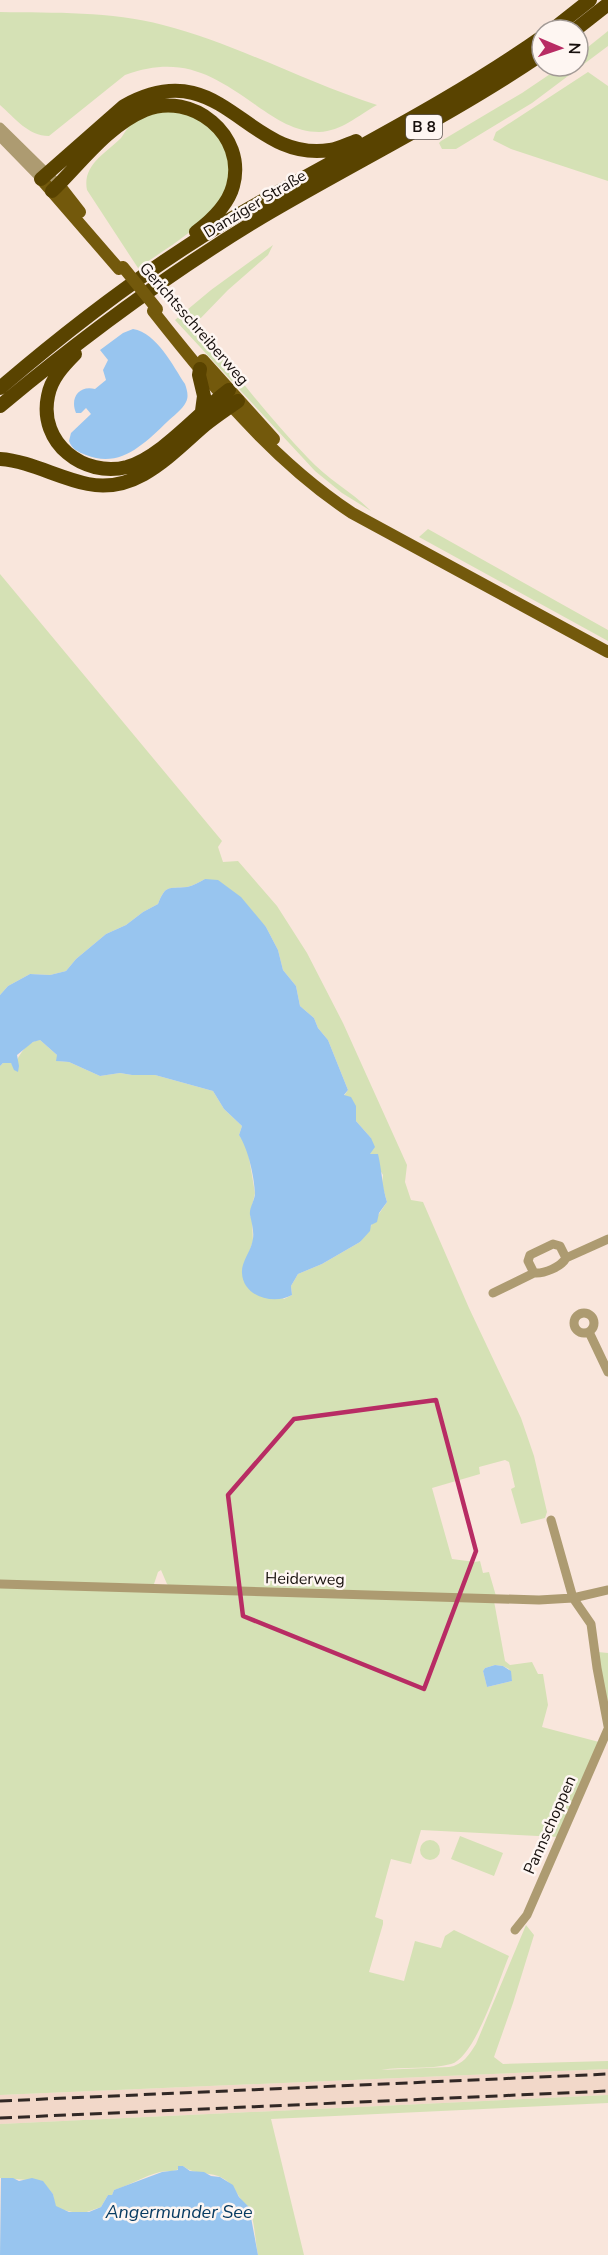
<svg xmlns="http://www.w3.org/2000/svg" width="608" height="2255" viewBox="0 0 608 2255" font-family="'Nunito Sans',sans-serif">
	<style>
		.built { fill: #f2d8c9 }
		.green { fill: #d5e1b5; fill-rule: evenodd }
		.water { fill: #98c5ef }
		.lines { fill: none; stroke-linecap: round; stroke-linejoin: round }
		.minor { stroke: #ad9b71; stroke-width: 9 }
		.major { stroke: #73590c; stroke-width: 12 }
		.highway { stroke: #594300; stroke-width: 14 }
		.rail { stroke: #312825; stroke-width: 3; stroke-dasharray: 12 6; stroke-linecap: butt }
		.major-bridge { stroke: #73590c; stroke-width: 12 }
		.marked { fill: none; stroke: #b82c64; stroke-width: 4.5; stroke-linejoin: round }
		.labels { text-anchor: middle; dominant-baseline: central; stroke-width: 5; stroke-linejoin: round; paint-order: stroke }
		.shield { fill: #fef6f2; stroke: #5c5552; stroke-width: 1.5 }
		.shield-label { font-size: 15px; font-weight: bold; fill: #17100d }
		.street-label { font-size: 16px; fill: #17100d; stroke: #fef6f2 }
		.water-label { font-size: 18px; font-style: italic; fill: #073b62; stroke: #fef6f2 }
	</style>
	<rect width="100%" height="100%" fill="#f9e6dc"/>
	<path class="built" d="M 608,2069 L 608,2095 L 0,2124 L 0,2095 Z"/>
	<path class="green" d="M 0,12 C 54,13 111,11 163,25 C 237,44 305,82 377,105 C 357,116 342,131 319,132 C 295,132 276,119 257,106 C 212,74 181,55 125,75 L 49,136 C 28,136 15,118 0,105 Z
		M 608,31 L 608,46 L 532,103 L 456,149 L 442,149 L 439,143 L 441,141 L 522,93 L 562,66 L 578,66 L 578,55 Z
		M 588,72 L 608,86 L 608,181 L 511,149 L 493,140 L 496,132 Z
		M 163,110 C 177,111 205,118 214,129 C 231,147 235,187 218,206 C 196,231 166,249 138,268 L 87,190 C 82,165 106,153 121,138 C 125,133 127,127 133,123 C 142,117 153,114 163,110 Z
		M 273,245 L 268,255 L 228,290 L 196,323 C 231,369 268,416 308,458 C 327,479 351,491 371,511 L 342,493 L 315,471 L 175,320 L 211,290 Z
		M 428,529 L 608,630 L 608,641 L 419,537 Z
		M 0,574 L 222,841 L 218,847 L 223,862 L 238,861 L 277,906 L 307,953 L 343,1023 L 407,1165 L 405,1182 L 411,1200 L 423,1202 L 469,1308 L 521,1418 L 534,1456 L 547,1512 L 545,1518 L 521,1524 L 511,1489 L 515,1487 L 509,1462 L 505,1460 L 479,1467 L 480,1474 L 432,1488 L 452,1559 L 475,1562 L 480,1561 L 483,1573 L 489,1572 L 496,1596 L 174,1590 L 167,1584 L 161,1570 L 158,1572 L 154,1584 L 0,1582 L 0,1066 L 3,1063 L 11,1063 L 14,1067 C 18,1056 27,1041 40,1040 L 57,1055 L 57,1061 L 69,1062 L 100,1076 L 120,1073 L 132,1075 L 155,1075 L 213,1091 L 224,1109 L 242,1126 L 239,1135 L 247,1146 L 255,1193 L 250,1215 L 252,1220 L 253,1241 L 242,1272 L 284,1299 L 292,1295 L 291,1286 L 298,1274 L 322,1264 L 360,1242 L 387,1202 L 382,1184 L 383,1175 L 370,1154 L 371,1138 L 356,1121 L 355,1106 L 344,1096 L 348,1090 L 328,1040 L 318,1028 L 314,1018 L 300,1006 L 296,986 L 283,970 L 278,950 L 266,927 L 205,879 C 199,882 193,886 187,887 C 168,889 166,884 158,904 L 143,912 L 126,925 L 106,934 L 76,959 L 66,971 L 50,975 L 30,974 L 8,986 L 0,995 Z
		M 0,1586 L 494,1601 L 505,1661 L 510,1665 L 532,1662 L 538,1674 L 543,1674 L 548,1705 L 542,1727 L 599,1742 L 558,1837 L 421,1830 L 411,1864 L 391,1859 L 375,1917 L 383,1920 L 383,1924 L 369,1972 L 404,1981 L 415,1941 L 441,1948 L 445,1936 L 454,1930 L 509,1956 C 499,1980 475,2058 451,2064 C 429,2070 404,2066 381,2070 L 449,2067 C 463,2065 469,2055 476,2044 L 526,1925 L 534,1935 L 513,2003 L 494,2057 L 503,2064 L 608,2061 L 608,2069 L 0,2095 ZM 495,1665 L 503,1666 L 509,1669 L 512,1681 L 487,1687 L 483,1671 L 485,1668 Z
		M 598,1652 L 608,1653 L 608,1714 Z
		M 460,1836 L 503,1853 L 494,1876 L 451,1859 Z
		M420 1850a10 10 0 1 1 20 0a10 10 0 1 1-20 0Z
		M 608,2095 L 608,2103 L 271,2119 L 304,2255 L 258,2255 C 255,2241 255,2221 249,2208 C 247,2204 242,2202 240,2198 C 234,2188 229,2180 218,2176 C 207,2172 192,2174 183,2166 C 176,2173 169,2170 160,2172 C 144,2176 130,2185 114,2190 L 112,2195 L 108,2195 L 101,2207 L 81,2214 L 59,2209 L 55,2206 L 53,2194 L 42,2181 L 0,2178 L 0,2124 Z"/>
	<path class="water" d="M 133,329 C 157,333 173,366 185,384 C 187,390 189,396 186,402 C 182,410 173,416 167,422 C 144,444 120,469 86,455 C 78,452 72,449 69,441 L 71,433 L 91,414 L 86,408 L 81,413 L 76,413 C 70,399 78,385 95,389 L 106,380 L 103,370 L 108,360 L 100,350 L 123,333 Z
		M 205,879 L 218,880 L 241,897 L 266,927 L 278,950 L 283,970 L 296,986 L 300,1006 L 314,1018 L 318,1028 L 328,1040 L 348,1090 L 344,1095 L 351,1097 L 356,1106 L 356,1121 L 371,1138 L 375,1147 L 370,1154 L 378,1154 C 382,1171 382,1186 387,1202 L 379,1213 L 377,1222 L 371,1225 L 370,1231 L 360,1242 L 322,1264 L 298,1274 L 291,1286 L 292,1295 C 274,1305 243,1297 242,1273 C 241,1263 250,1252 252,1243 C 255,1234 252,1224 250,1215 C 249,1208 255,1200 255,1193 C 254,1175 248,1149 239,1135 L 242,1126 L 224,1109 L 213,1091 L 155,1075 L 132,1075 L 120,1073 L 100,1076 L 69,1062 L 56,1061 L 57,1055 L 40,1040 L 33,1042 L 17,1055 L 19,1066 L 18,1072 L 14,1070 L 11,1063 L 3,1063 L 0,1066 L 0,995 L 8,986 L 30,974 L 50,975 L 66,971 L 76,959 L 106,934 L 126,925 L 143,912 L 158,904 C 166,884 168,889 187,887 C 193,886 199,882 205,879 Z
		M 495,1665 L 503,1666 L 511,1671 L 512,1681 L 487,1687 L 483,1671 L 485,1668 Z
		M 178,2166 L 183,2166 L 190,2171 L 204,2172 L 211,2176 L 220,2177 L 233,2185 L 239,2197 L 249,2207 L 258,2255 L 0,2255 L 1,2178 L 13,2178 L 19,2181 L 32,2178 L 43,2181 L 53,2194 L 56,2206 L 69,2212 L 89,2212 L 101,2207 L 108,2195 L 112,2195 L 114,2190 L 162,2172 L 178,2170 Z"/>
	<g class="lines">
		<path class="minor" d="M 0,127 L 59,185
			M 0,137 L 41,179
			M 534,1273 L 528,1261 L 530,1255 L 553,1244 L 560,1246 L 566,1258
			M 493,1293 L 534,1273 C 544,1274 561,1267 566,1258 L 608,1239
			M574 1323a10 10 0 1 1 20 0a10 10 0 1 1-20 0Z
			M 589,1332 L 608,1372
			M 551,1520 L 573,1598 L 591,1624 L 597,1668 L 608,1726
			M 0,1584 L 539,1600 L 573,1598 L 608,1590
			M 515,1930 L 527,1915 L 608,1729"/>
		<path class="major" d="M 41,179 L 119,269
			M 59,185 L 80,212
			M 153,311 C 212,386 272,460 352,513 L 608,652
			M 203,360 L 274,439"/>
		<path class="highway" d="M 552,30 L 590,0
			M 575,30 L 608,4
			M 41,179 L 124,106 C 222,51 246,163 330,150 C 338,149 348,144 356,141
			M 52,191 C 81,163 107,126 145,110 C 192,91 247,135 233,186 C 228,205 212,220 196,232
			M 75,354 C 63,366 51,379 48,396 C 38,443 84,478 127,467 C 162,457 199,412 229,390
			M 200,369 L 199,375 L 204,396 L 202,411
			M 0,388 C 70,328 144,271 224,223 C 329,161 441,108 542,37
			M 0,406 C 83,337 169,273 262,217 C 355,162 452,115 542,54
			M 0,459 C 30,461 58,478 88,484 C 137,494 171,454 205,425 C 216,416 227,409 238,401"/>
		<path class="rail" d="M 0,2101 L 608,2074
			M 0,2118 L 608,2091"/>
		<path class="major-bridge" d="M 123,267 L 157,309"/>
	</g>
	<path class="marked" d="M 436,1400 L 476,1551 L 424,1689 L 243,1616 L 228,1495 L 294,1419 Z"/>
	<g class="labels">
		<rect class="shield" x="406" y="115" width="36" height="24" rx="4.5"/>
		<g class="shield-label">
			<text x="424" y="127">B 8</text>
		</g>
		<g class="street-label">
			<text transform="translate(255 204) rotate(-31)">Danziger Straße</text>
			<text transform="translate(194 324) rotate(49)">Gerichtsschreiberweg</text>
			<text transform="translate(305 1579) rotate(1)">Heiderweg</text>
			<text transform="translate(550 1825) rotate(-66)">Pannschoppen</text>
		</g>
		<g class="water-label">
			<text x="179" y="2212">Angermunder See</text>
		</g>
	</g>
	<g transform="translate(560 48) rotate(92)"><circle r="28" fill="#fef6f2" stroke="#a29a96" stroke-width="1.5"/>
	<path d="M0-4.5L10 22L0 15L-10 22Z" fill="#b82c64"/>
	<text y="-9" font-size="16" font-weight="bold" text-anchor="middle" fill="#17100d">N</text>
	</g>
</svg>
